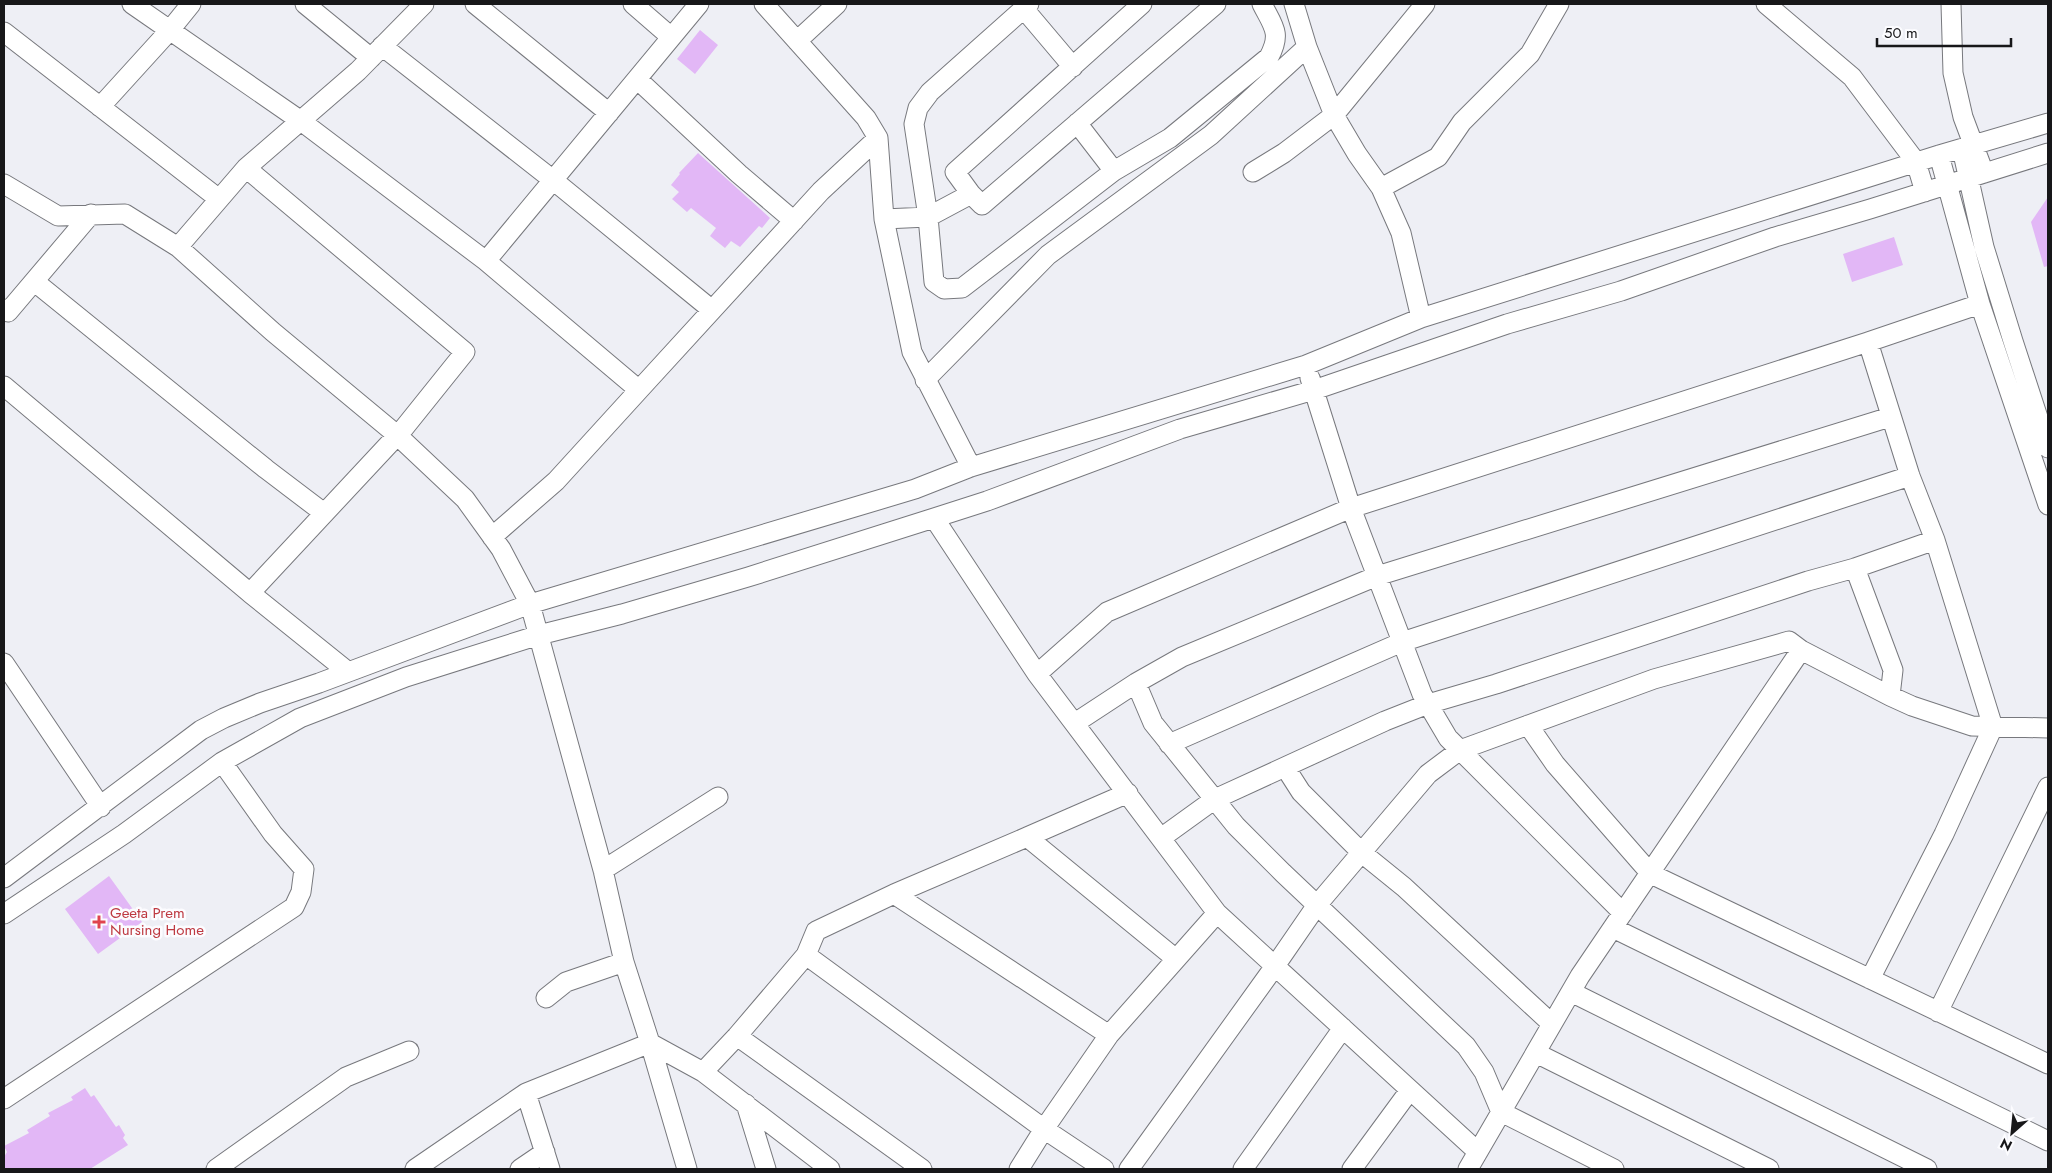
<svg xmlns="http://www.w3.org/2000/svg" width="2052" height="1173" viewBox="0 0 2052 1173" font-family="Jost,sans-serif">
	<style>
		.building { fill: #e2b7f6 }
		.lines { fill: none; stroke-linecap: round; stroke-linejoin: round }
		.minor-casing { stroke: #77787d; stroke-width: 21 }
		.minor { stroke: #fff; stroke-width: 19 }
		.health-dot { fill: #e0444e; stroke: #fcfcff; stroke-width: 2 }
		.labels { text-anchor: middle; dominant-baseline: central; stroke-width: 5; stroke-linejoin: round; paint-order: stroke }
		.health-label { font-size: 15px; fill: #be3a42; stroke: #fcfcff; text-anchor: start }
	</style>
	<rect width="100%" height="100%" fill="#eeeff5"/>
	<path class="building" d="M 700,30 L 718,45 L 695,74 L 677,59 Z
		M 698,153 L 770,218 L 762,228 L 759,226 L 740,247 L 731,241 L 725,248 L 710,236 L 716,228 L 691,208 L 687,212 L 672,199 L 679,192 L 671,185 L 680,174 L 679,173 Z
		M 2048,197 L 2048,266 L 2044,267 L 2031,222 Z
		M 1894,237 L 1903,265 L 1852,282 L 1843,254 Z
		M 109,876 L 142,922 L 98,954 L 65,909 Z
		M 85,1088 L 91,1097 L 94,1095 L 116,1127 L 119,1125 L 125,1135 L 123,1138 L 128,1145 L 90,1169 L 4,1169 L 4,1157 L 7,1152 L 4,1146 L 29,1133 L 27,1130 L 50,1116 L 48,1113 L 73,1100 L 71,1097 Z"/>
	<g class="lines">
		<g class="minor-casing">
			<path id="minor" d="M 132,4 L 301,121 L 486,261 L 639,390 L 821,191 L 878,138
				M 305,4 L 371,58
				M 475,4 L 609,113
				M 633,4 L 671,37
				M 764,4 L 866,118 L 878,138 L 884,219 L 912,352 L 971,467
				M 1029,4 L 930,92 L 918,108 L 914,124 L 928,217 L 934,282 L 944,289 L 962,288 L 1114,171 L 1170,138 L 1269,57 C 1282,33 1273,26 1262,4
				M 1294,4 L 1307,47
				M 1766,4 L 1852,77 L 1916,162 L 1925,192
				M 1951,4 L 1953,73 L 1963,117 L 1984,173
				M 1024,9 L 1073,67
				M 4,32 L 219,199
				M 797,41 L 837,4
				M 382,46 L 553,180 L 712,310
				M 637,79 L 739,174 L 794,221
				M 100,107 L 170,30 L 191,4
				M 1077,123 L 1114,171
				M 1962,149 L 1984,247 L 2013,341 L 2048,448
				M 1939,155 L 1980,304 L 2048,505
				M 246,168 L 465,352 L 404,428 L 250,593
				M 1253,172 L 1284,153 L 1334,115 L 1425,4
				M 4,184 L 58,216 L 125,214 L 178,247 L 273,332 L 397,435 L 465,499 L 501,549 L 530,604 L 603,870 L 624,962 L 650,1043 L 687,1169
				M 1381,188 L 1438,157 L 1462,122 L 1530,54 L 1559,4
				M 971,194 L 955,172 L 1142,4
				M 884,219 L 928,217 L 971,194 L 982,205 L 1216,4
				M 178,247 L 246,168 L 358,71 L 424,4
				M 486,261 L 699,4
				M 35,282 L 266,469 L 324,513
				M 4,309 L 8,312 L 91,214
				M 1310,378 L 1351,508 L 1422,694 L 1448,738 L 1623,913
				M 925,380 L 1048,255 L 1211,135 L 1307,47 L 1334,115 L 1357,154 L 1381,188 L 1401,233 L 1421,318
				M 4,386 L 250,593 L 347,671
				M 934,518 L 1037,674 L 1217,913 L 1109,1035
				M 492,537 L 556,481 L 639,390
				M 1855,568 L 1893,670 L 1890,696
				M 4,663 L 101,807
				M 1037,674 L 1107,612 L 1351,508 L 1868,342
				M 1136,683 L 1153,723 L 1236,826 L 1283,873 L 1466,1046 L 1484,1072 L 1501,1112 L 1614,1169
				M 1075,723 L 1136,683 L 1182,657 L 1377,576 L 1890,417
				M 1528,725 L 1555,764 L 1651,874 L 2048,1064
				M 1169,744 L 1402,642 L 1910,476
				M 1285,767 L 1301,792 L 1362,853 L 1404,887 L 1552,1024
				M 1027,837 L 1128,793
				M 1161,838 L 1215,799 L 1385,721 L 1428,704 L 1496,684 L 1808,581 L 1855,568 L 1935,540 L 1910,476 L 1868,342 L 1980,304
				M 603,870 L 718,797
				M 4,878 L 201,730 L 224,718 L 260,703 L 319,683 L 530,604 L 915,489 L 971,467 L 1306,365 L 1421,318 L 1939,155 L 2048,123
				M 894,894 L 1027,837 L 1176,959
				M 1217,913 L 1478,1152
				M 4,914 L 124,834 L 222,762 L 300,718 L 406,677 L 539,635 L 622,614 L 748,577 L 934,518 L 987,501 L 1180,429 L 1314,390 L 1507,324 L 1621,291 L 1775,237 L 1870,209 L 2048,153
				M 1613,928 L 2048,1141
				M 806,955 L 816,931 L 894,894 L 1109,1035 L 1044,1129 L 1019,1169
				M 1870,979 L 1944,834 L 1993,727 L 1935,540
				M 1571,992 L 1927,1169
				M 546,998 L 566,982 L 624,962
				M 1938,1012 L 2048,787
				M 737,1036 L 806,955 L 1044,1129 L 1104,1169
				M 1536,1053 L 1769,1169
				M 703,1072 L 737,1036 L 922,1169
				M 526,1093 L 550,1169
				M 4,1099 L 294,907 L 301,892 L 304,869 L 273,834 L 222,762
				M 746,1104 L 766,1169
				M 216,1169 L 346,1077 L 409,1051
				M 415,1169 L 526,1093 L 650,1043 L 703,1072 L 830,1169
				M 520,1169 L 545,1152
				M 1129,1169 L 1275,966 L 1317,905 L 1428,774 L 1460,750 L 1654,679 L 1789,641 L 1801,650
				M 1243,1169 L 1343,1028
				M 1352,1169 L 1410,1090
				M 1468,1169 L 1580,976 L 1801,650 L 1890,696 L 1912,706 L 1972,726 L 2048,728"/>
		</g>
		<use href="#minor" class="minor"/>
	</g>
	<path class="health-dot" d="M96.5 914.5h5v5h5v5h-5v5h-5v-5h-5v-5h5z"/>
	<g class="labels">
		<g class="health-label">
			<text x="110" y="913">Geeta Prem<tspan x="110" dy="17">Nursing Home</tspan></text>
		</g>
	</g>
	<rect width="2052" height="1173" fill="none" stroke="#171719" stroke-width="10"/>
	<g transform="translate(2012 1133) rotate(207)" stroke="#fcfcff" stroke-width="4" paint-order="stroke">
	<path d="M0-4L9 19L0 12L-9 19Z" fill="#171719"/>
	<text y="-8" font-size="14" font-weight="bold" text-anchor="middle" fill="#171719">N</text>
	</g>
	<path d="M1877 38v8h134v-8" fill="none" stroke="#171719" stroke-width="2.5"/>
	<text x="1884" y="38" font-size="15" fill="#171719" stroke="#fcfcff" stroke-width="4" paint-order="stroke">50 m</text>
</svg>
